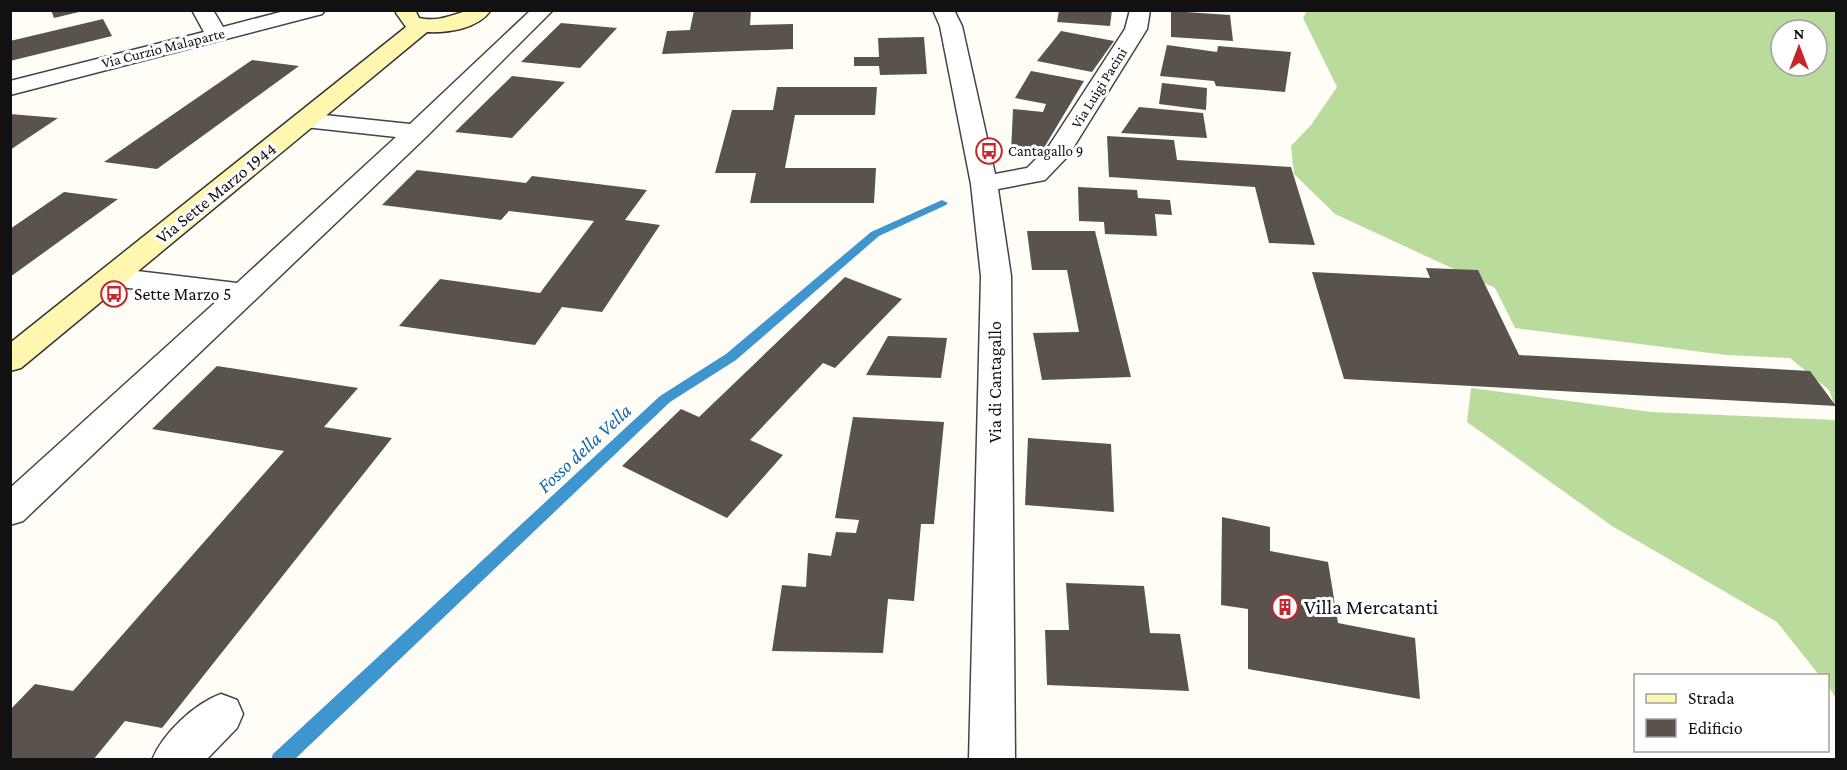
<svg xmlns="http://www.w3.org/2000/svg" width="1847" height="770" viewBox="0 0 1847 770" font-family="'Crimson Pro',serif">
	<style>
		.forest { fill: #b9dc9c; fill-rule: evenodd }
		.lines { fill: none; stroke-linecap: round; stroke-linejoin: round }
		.stream { fill: #3f96cf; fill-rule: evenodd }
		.building { fill: #5a524d }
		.street-casing { stroke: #444; stroke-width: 3 }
		.secondary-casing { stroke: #333; stroke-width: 3 }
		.street { fill: #fff; fill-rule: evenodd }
		.secondary { fill: #fff6b0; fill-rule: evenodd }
		.labels { text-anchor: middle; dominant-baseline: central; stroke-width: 6; stroke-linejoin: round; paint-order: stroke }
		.far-street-label { font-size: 15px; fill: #111; stroke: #fff }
		.far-poi-label { font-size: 15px; fill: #111; stroke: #fff; text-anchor: start }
		.street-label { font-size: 18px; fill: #111; stroke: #fff }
		.poi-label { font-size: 18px; fill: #111; stroke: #fff; text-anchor: start }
		.water-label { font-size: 20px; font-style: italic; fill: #1768a6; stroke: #fff }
		.near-poi-label { font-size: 21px; fill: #111; stroke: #fff; text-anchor: start }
	</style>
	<rect width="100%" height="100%" fill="#fffdf5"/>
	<path class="forest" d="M 1307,11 L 1836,11 L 1836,409 L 1829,390 L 1790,358 L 1726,355 L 1515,328 L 1495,288 L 1335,214 L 1294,174 L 1291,146 L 1311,125 L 1337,87 L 1303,18 ZM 1781,30 L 1817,30 L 1817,66 L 1781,66 Z
		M 1471,388 L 1651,412 L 1836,420 L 1836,698 L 1828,686 L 1828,676 L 1819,675 L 1777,622 L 1612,526 L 1467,422 Z"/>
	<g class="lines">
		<path class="stream" d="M 942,200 L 948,203 L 946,205 L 879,236 L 736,360 L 670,402 L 294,760 L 271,760 L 273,754 L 660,396 L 726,354 L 871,232 Z"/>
	</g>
	<path class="building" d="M 51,10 L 83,10 L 83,11 L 54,18 Z
		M 694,10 L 751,10 L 750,25 L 793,24 L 793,49 L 662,54 L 667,31 L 690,30 Z
		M 1059,10 L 1112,10 L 1110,26 L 1057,22 Z
		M 1171,11 L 1230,15 L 1233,41 L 1171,37 Z
		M 103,19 L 112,36 L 10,61 L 10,41 Z
		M 561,23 L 617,28 L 580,68 L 521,62 Z
		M 1061,31 L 1114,41 L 1092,72 L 1037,61 Z
		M 924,37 L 927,74 L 880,75 L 879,66 L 854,66 L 854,57 L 879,57 L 878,38 Z
		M 1167,45 L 1217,52 L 1218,46 L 1291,52 L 1285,92 L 1216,86 L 1214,81 L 1160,76 Z
		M 252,60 L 299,66 L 157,169 L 104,162 Z
		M 1031,71 L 1084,81 L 1039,156 L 1011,152 L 1013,109 L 1043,112 L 1046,104 L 1015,98 Z
		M 512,76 L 565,82 L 512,138 L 455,132 Z
		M 1162,83 L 1207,88 L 1206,110 L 1159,104 Z
		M 777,87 L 877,87 L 875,115 L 795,115 L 785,168 L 876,168 L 874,203 L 750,203 L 756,173 L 715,173 L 732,110 L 773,110 Z
		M 1139,107 L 1203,113 L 1207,138 L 1121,133 Z
		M 10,114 L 58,118 L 10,150 Z
		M 1107,136 L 1174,140 L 1177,160 L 1291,167 L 1315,245 L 1269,243 L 1255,187 L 1109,177 Z
		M 417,170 L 526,183 L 532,176 L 647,190 L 625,220 L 660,225 L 602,312 L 562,307 L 535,345 L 399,326 L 440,279 L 540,293 L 594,221 L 509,211 L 501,220 L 382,205 Z
		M 1078,187 L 1137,190 L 1138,198 L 1170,200 L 1172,215 L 1155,214 L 1157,236 L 1105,234 L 1104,222 L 1079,221 Z
		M 64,192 L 118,199 L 10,277 L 10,229 Z
		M 1027,231 L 1095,231 L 1131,377 L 1042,380 L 1033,333 L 1079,332 L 1067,270 L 1032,270 Z
		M 1426,268 L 1478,270 L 1519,355 L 1810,371 L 1836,406 L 1344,379 L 1312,272 L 1430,278 Z
		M 845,277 L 902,299 L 835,368 L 823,363 L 750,440 L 783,455 L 727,518 L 622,466 L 681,409 L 699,417 Z
		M 888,336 L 947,338 L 941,378 L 866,375 Z
		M 217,366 L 358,388 L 324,427 L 392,438 L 162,728 L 125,721 L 93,760 L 10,760 L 10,710 L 35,684 L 73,691 L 284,451 L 152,429 Z
		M 853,417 L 944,422 L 934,524 L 921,524 L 914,601 L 888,599 L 883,653 L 772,651 L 782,585 L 806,587 L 808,553 L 831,556 L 836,532 L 856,533 L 859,520 L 835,518 Z
		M 1028,438 L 1111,444 L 1114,512 L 1025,505 Z
		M 1222,517 L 1270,527 L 1270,551 L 1328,562 L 1338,623 L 1415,638 L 1420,699 L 1248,669 L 1248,609 L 1221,605 Z
		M 1066,583 L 1144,586 L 1150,633 L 1180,634 L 1189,691 L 1047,685 L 1045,630 L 1069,630 Z"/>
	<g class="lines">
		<g class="street-casing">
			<path id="street" d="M 192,10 L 213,10 L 223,27 L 288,10 L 325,10 L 322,14 L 10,95 L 10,81 L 204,32 Z
				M 531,10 L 553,10 L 426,137 L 23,521 L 10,525 L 10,488 L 219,299 L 112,286 L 102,283 L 97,277 L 102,271 L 112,268 L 237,283 L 396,137 L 305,127 L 296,125 L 293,120 L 296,115 L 305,113 L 410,124 Z
				M 933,10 L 954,10 L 962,26 L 995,174 L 1027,168 L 1049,146 L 1125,29 L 1130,10 L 1150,10 L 1147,29 L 1068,156 L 1045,180 L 998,189 L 1011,276 L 1015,760 L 969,760 L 981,276 L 971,184 L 940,26 Z
				M 221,694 L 237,700 L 243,714 L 237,728 L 206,760 L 152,760 C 163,733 194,704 221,694 Z"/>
		</g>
		<g class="secondary-casing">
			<path id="secondary" d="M 397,10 L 415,10 L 419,18 C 438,22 449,16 466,11 C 473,9 484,10 491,10 C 478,29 448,33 427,32 L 21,368 L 10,371 L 10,343 L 406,27 L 396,13 Z"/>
		</g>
		<use href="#street" class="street"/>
		<use href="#secondary" class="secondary"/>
	</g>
	<defs>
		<g id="bus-ring" transform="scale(1.35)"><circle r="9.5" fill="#fff" stroke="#c4262e" stroke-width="1.5"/><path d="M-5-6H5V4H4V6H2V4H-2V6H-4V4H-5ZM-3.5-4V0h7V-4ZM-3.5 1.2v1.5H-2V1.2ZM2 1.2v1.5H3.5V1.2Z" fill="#c4262e"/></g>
		<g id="building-ring" transform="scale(1.35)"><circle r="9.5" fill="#fff" stroke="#c4262e" stroke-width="1.5"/><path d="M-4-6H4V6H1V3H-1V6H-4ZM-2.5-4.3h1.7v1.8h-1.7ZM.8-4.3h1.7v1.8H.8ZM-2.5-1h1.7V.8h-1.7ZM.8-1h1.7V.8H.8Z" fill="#c4262e"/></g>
	</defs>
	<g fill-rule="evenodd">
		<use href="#bus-ring" x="989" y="151"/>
		<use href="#bus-ring" x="114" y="294"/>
		<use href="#building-ring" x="1285" y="607"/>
	</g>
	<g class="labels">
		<g class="far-street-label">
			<text transform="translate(163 48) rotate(-14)">Via Curzio Malaparte</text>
			<text transform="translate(1099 88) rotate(-58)">Via Luigi Pacini</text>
		</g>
		<g class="far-poi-label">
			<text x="1008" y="151">Cantagallo 9</text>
		</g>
		<g class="street-label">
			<text transform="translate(216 193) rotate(-39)">Via Sette Marzo 1944</text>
			<text transform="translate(995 382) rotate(-90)">Via di Cantagallo</text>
		</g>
		<g class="poi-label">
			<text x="134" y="294">Sette Marzo 5</text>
		</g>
		<g class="water-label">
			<text transform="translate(584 448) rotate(-43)">Fosso della Vella</text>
		</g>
		<g class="near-poi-label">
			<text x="1304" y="607">Villa Mercatanti</text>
		</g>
	</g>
	<rect width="1847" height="770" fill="none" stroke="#111111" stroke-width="24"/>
	<rect x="1634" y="674" width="195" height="78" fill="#ffffff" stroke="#a0a0a0" stroke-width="1.5"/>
	<rect x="1646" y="694" width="30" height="9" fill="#fff6b0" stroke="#a0a0a0" stroke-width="1.5"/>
	<text x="1688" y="704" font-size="18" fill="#111111">Strada</text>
	<rect x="1646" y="719" width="30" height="18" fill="#5a524d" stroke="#a0a0a0" stroke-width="1.5"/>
	<text x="1688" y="734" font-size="18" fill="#111111">Edificio</text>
	<g transform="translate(1799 48)"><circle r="28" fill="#ffffff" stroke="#a0a0a0" stroke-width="1.5"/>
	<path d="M0-4.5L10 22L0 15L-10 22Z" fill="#c4262e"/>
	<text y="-9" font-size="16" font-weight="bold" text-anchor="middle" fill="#111111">N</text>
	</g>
</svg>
